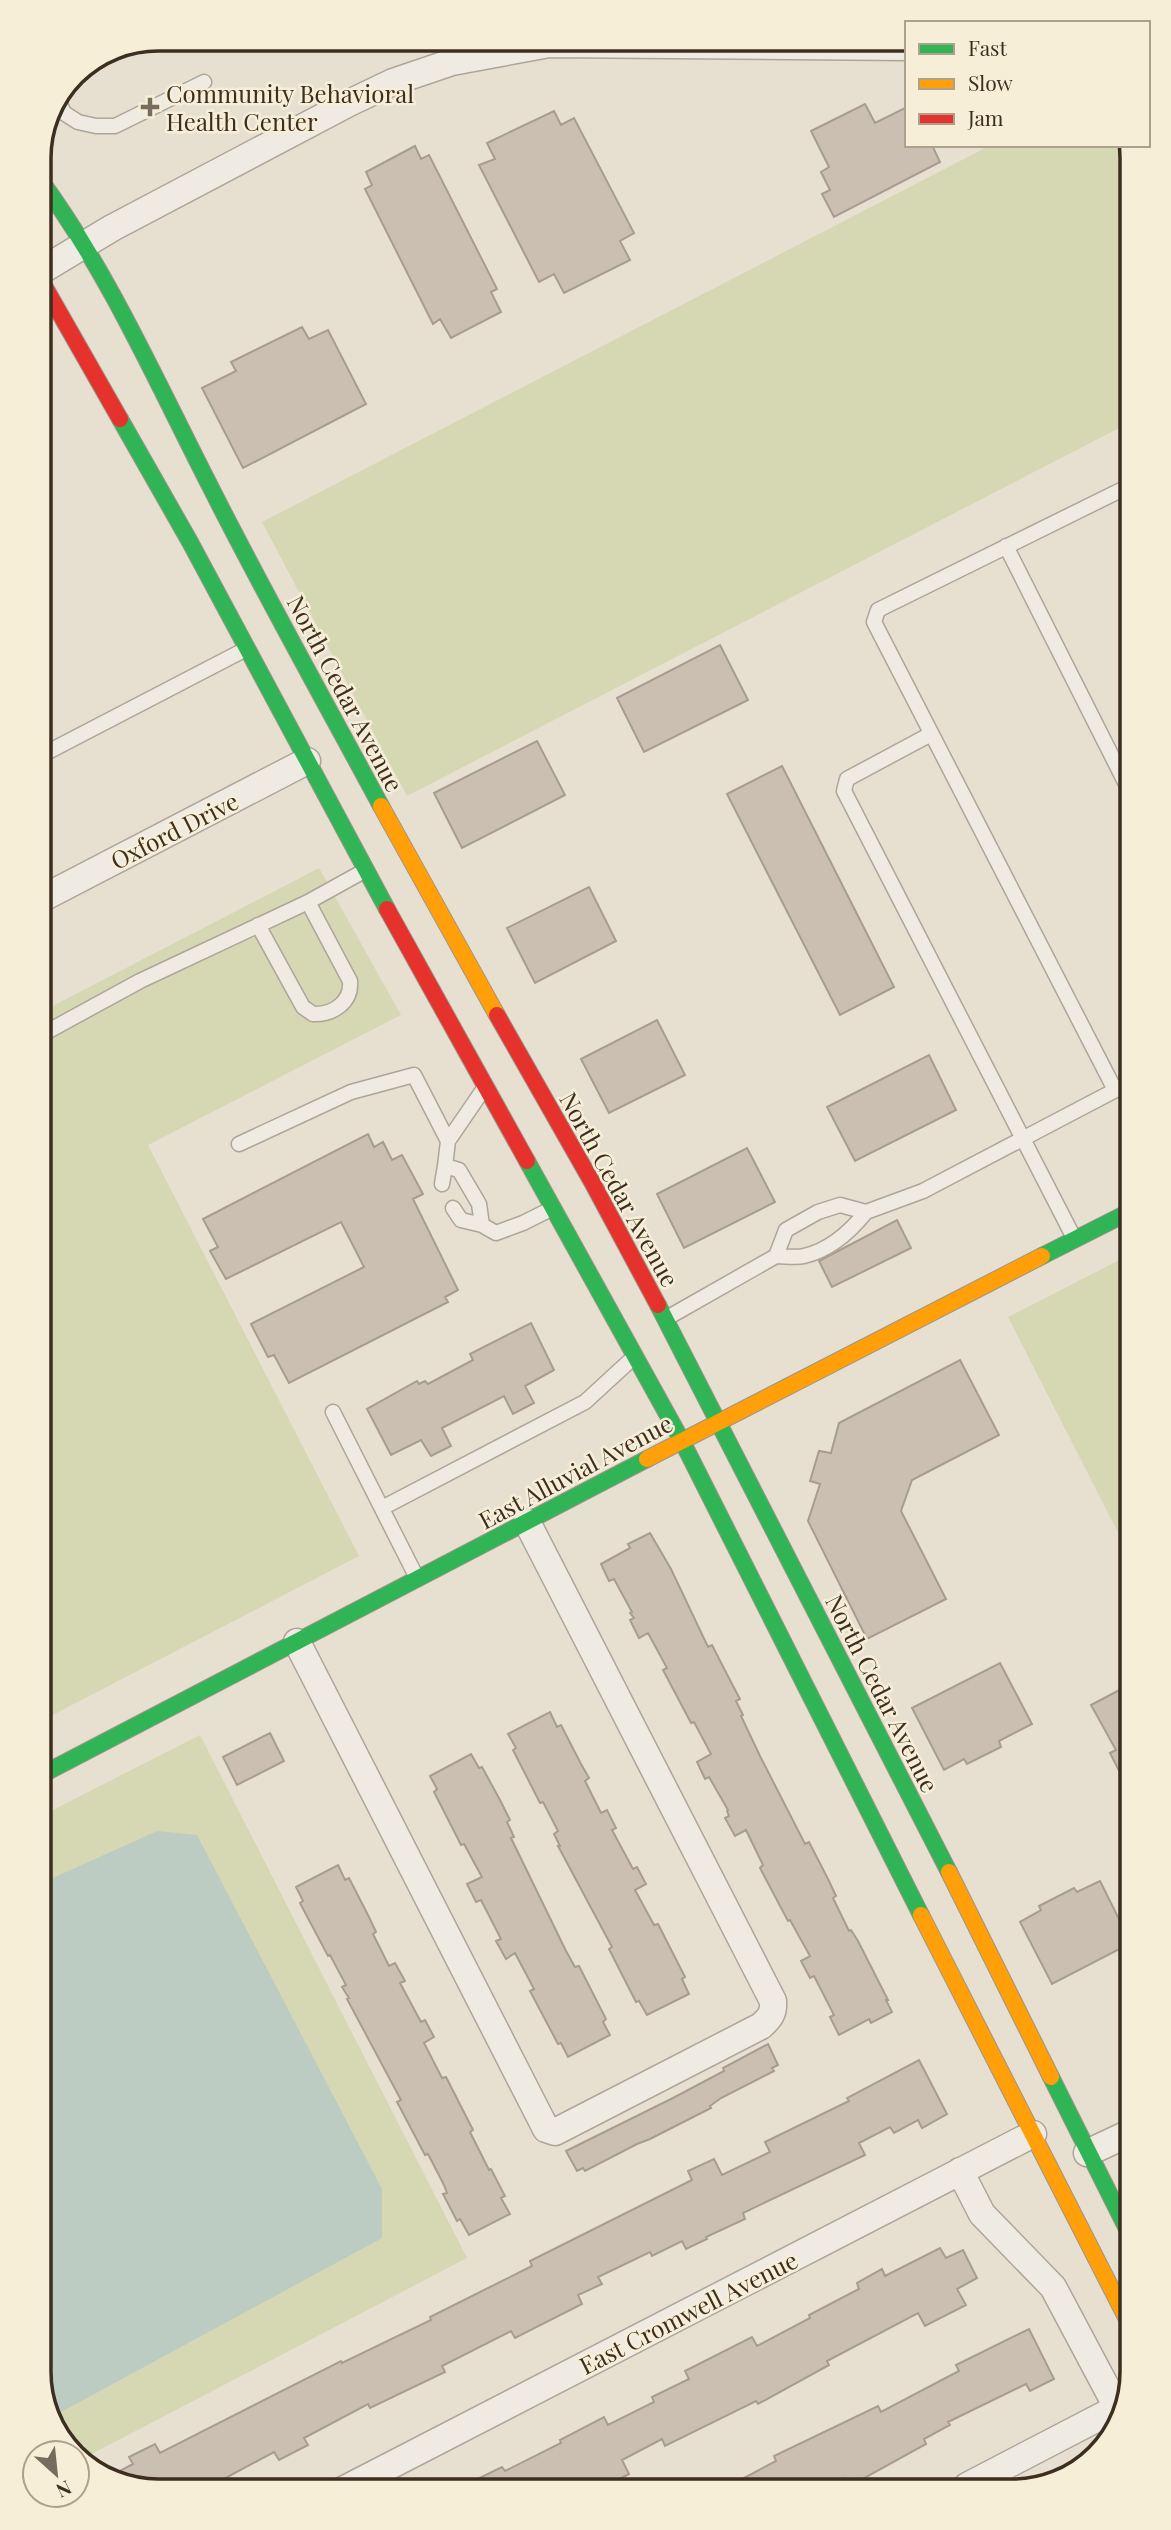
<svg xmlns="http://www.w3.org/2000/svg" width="1171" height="2530" viewBox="0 0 1171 2530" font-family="'Playfair Display',serif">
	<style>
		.green { fill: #d6d7b3 }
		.water { fill: #bcccc2 }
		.building { fill: #cbbfb2; stroke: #a89c90; stroke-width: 2 }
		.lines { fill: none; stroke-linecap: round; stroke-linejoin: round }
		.lane-casing { stroke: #ada599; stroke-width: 17 }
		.street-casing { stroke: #ada599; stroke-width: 29 }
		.fast-casing { stroke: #9c958a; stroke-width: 18 }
		.slow-casing { stroke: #9c958a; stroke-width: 18 }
		.jam-casing { stroke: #9c958a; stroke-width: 18 }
		.lane { stroke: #efebe3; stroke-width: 14 }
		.street { stroke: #efebe3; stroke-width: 26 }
		.fast { stroke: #30b455; stroke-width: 16 }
		.slow { stroke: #ff9f0a; stroke-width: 16 }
		.jam { stroke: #e5322d; stroke-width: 16 }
		.poi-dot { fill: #786c5e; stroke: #f7eed8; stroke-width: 2.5 }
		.labels { text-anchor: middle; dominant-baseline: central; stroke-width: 5; stroke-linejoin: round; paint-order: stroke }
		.poi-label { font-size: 24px; fill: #3d2e20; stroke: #f7eed8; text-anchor: start }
		.street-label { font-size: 24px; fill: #3d2e20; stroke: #f7eed8 }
		.rim { fill: none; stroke: #3d2e20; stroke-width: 3.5 }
	</style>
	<rect width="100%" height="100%" fill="#e7e0d1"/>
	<path class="green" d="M 991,145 L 1126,145 L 1127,424 L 407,796 L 262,522 Z
		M 319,868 L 401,1015 L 148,1145 L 359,1556 L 43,1720 L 41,1012 Z
		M 1129,1255 L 1130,1556 L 1008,1317 Z
		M 200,1735 L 467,2258 L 80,2460 L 45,2411 L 43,1815 Z"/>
	<path class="water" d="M 157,1831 L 197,1835 L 382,2189 L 382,2238 L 50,2418 L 45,2411 L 44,1882 Z"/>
	<path class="building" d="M 865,104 L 875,123 L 907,107 L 907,145 L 932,145 L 940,162 L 834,217 L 822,194 L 830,190 L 821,172 L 829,167 L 811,131 Z
		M 554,111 L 561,125 L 574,118 L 634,233 L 620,241 L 630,260 L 564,293 L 554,274 L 539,282 L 479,165 L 495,159 L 487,143 Z
		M 415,146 L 421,159 L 429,155 L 497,289 L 491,292 L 501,312 L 451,338 L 440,319 L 433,324 L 365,189 L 372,185 L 366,172 Z
		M 302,327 L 309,339 L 328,330 L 366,404 L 243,468 L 202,388 L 236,371 L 231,362 Z
		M 720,645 L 748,700 L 644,752 L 617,698 Z
		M 537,741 L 565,795 L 462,848 L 434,793 Z
		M 782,766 L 894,987 L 840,1015 L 727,794 Z
		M 589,887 L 616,941 L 535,983 L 507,928 Z
		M 657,1020 L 685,1075 L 609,1113 L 581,1059 Z
		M 929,1055 L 956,1110 L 855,1161 L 827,1107 Z
		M 368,1134 L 374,1147 L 383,1142 L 392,1160 L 402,1155 L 423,1194 L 413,1199 L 458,1290 L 445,1297 L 448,1302 L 289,1383 L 274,1355 L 268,1357 L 251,1324 L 364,1267 L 341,1222 L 226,1279 L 210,1251 L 218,1247 L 203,1219 Z
		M 747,1148 L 775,1202 L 684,1248 L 657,1194 Z
		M 897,1220 L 911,1248 L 832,1287 L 819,1261 Z
		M 531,1323 L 554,1370 L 525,1386 L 534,1403 L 513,1414 L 504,1396 L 442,1428 L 451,1446 L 431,1456 L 421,1440 L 391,1455 L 367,1409 L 417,1381 L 419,1384 L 425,1381 L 428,1384 L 473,1360 L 470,1354 Z
		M 960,1360 L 999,1435 L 912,1480 L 901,1511 L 946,1599 L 867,1639 L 808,1521 L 820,1484 L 810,1481 L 819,1451 L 831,1453 L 839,1423 Z
		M 650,1533 L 671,1569 L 708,1647 L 712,1645 L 732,1684 L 740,1699 L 736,1701 L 743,1715 L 741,1716 L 760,1756 L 805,1844 L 809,1842 L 829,1881 L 836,1896 L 833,1898 L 849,1931 L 851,1930 L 858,1941 L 888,2000 L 886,2000 L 892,2012 L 871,2023 L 869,2019 L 839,2035 L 830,2017 L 834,2015 L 814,1976 L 810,1978 L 801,1961 L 810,1956 L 790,1920 L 788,1921 L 760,1868 L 763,1865 L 746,1830 L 735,1836 L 725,1818 L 729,1816 L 727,1811 L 728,1810 L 709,1777 L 705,1779 L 697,1762 L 711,1754 L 694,1722 L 691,1723 L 663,1670 L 667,1668 L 648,1633 L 639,1638 L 630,1620 L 634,1618 L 630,1613 L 632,1612 L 614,1579 L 609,1581 L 601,1564 L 630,1548 L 628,1544 Z
		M 1000,1663 L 1032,1724 L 999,1741 L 1001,1747 L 967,1764 L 964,1759 L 944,1770 L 912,1708 Z
		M 1131,1684 L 1131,1794 L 1110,1753 L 1116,1750 L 1091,1705 Z
		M 550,1712 L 557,1727 L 561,1725 L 581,1764 L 589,1778 L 585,1781 L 601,1813 L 607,1810 L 616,1828 L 612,1830 L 633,1869 L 637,1867 L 646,1884 L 635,1890 L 654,1925 L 658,1924 L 685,1977 L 682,1979 L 689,1994 L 647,2015 L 639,2001 L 636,2002 L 609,1949 L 612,1947 L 558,1846 L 560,1846 L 554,1834 L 558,1831 L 543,1802 L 540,1803 L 513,1750 L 516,1748 L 508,1734 Z
		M 270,1733 L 284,1761 L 237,1785 L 223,1757 Z
		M 471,1754 L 479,1768 L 482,1767 L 500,1800 L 510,1820 L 507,1822 L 514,1837 L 511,1838 L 566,1951 L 575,1967 L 579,1966 L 606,2019 L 603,2022 L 610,2035 L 568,2057 L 561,2043 L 558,2044 L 530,1991 L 534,1989 L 515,1953 L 506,1959 L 496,1941 L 501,1939 L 481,1900 L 476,1902 L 467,1884 L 482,1877 L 464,1844 L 461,1845 L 434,1792 L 437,1789 L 430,1776 Z
		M 338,1865 L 345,1880 L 349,1878 L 369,1917 L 376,1932 L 373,1934 L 389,1966 L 395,1963 L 405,1981 L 400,1983 L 421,2022 L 425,2020 L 434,2037 L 424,2043 L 442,2078 L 446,2077 L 473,2130 L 470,2132 L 489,2170 L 491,2169 L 505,2196 L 501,2198 L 510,2214 L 469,2235 L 460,2219 L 457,2221 L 443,2194 L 447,2193 L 444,2185 L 428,2154 L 425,2155 L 397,2102 L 401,2100 L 347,1999 L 349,1998 L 342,1987 L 346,1985 L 330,1955 L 328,1956 L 300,1903 L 303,1901 L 296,1887 Z
		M 1100,1881 L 1131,1943 L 1052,1984 L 1020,1922 L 1041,1910 L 1039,1906 L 1074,1888 L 1077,1892 Z
		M 768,2044 L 778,2065 L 772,2068 L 774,2071 L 721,2098 L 710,2106 L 711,2108 L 650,2139 L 637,2144 L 585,2171 L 583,2168 L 577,2171 L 566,2151 L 673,2098 L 724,2071 L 723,2068 Z
		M 919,2060 L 947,2114 L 922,2128 L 918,2120 L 894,2133 L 890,2127 L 859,2143 L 865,2155 L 743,2213 L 745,2219 L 706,2237 L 707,2239 L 686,2249 L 682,2241 L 652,2256 L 650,2252 L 598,2277 L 602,2284 L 578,2295 L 582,2304 L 515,2338 L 511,2331 L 442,2366 L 445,2372 L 370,2408 L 368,2404 L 304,2438 L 308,2445 L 279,2460 L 274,2452 L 220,2481 L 225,2491 L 150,2491 L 110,2476 L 133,2464 L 129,2457 L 155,2444 L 160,2453 L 341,2361 L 342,2363 L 431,2320 L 430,2317 L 532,2266 L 530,2261 L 692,2180 L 688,2171 L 714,2159 L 722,2175 L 770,2152 L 765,2142 L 849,2101 L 847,2098 Z
		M 940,2248 L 946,2258 L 963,2250 L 977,2278 L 957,2289 L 966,2305 L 925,2326 L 918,2313 L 827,2361 L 829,2365 L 758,2404 L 756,2401 L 665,2446 L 662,2439 L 622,2460 L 629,2474 L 603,2488 L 457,2489 L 502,2467 L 505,2471 L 561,2443 L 560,2440 L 604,2417 L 608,2425 L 654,2402 L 652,2397 L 689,2379 L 685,2371 L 752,2337 L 757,2346 L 810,2318 L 809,2315 L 859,2289 L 857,2283 L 882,2269 L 885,2276 Z
		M 1029,2329 L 1054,2379 L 1030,2391 L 1026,2384 L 948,2422 L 950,2425 L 924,2439 L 926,2444 L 850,2486 L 845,2478 L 829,2487 L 727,2487 L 776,2461 L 774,2456 L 878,2406 L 881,2412 L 959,2371 L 956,2365 Z"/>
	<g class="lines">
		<g class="lane-casing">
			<path id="lane" d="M 60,104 L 64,113 L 78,122 L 96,126 L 115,126 L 204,82
				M 1006,546 L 1128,788
				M 931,734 L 847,779 L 844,791 L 1074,1238
				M 40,756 L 246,649
				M 258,925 L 303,1007 L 313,1014 C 333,1015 352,1002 350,981 L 308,902
				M 41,1035 L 140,981 L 308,902 L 364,871
				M 485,1087 L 448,1141 L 445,1166 L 459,1170 L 479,1204 L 482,1225 L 496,1233 L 523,1223 L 553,1208
				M 1115,1090 L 874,622 L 878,610 L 1127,487
				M 239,1144 L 351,1092 L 414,1075 L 448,1141
				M 442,1184 L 445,1166
				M 840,1205 L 866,1212 C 850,1232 830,1250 804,1256 C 796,1258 785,1256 776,1256 L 786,1230 L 818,1212 Z
				M 453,1208 L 461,1220 L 482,1225
				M 866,1212 L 923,1191 L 1129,1083
				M 667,1318 L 776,1256
				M 333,1412 L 417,1578
				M 382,1508 L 585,1402 L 634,1357"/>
		</g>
		<g class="street-casing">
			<path id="street" d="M 39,272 L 112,228 L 349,103 L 393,82 L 452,62 L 549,44 L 907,47
				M 41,899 L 307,761
				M 297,1642 L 546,2129 L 555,2132 L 761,2026 C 770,2018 774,2013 773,2001 L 527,1522
				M 1087,2153 L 1132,2132
				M 960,2171 L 982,2214 L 1053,2287 L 1120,2413
				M 967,2486 L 1117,2408
				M 343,2490 L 1033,2134"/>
		</g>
		<g class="fast-casing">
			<path id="fast" d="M 39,178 C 109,273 157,383 211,488 C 265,595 324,700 381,806
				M 120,419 L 190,542 L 387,909
				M 527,1161 L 682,1441 L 921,1915
				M 1042,1256 L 1129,1212
				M 658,1305 L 949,1872
				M 43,1774 L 647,1459
				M 1051,2077 L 1132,2239"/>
		</g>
		<g class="slow-casing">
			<path id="slow" d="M 381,806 L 497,1015
				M 647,1459 L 1042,1256
				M 949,1872 L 1051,2077
				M 921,1915 L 1132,2329"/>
		</g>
		<g class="jam-casing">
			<path id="jam" d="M 39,277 L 120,419
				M 387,909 L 527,1161
				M 497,1015 L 592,1182 L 658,1305"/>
		</g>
		<use href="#lane" class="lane"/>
		<use href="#street" class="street"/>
		<use href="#fast" class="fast"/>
		<use href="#slow" class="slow"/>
		<use href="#jam" class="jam"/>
	</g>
	<path class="poi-dot" d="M146.5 96.5h7v7h7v7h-7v7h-7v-7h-7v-7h7z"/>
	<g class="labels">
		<g class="poi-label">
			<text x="166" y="93">Community Behavioral<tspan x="166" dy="28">Health Center</tspan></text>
		</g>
		<g class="street-label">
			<text transform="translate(346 693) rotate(62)">North Cedar Avenue</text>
			<text transform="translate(174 830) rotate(-27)">Oxford Drive</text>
			<text transform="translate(620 1189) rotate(61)">North Cedar Avenue</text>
			<text transform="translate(575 1471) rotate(-28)">East Alluvial Avenue</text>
			<text transform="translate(883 1693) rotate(63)">North Cedar Avenue</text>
			<text transform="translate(688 2312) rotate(-27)">East Cromwell Avenue</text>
		</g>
	</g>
	<path d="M0 0H1171V2530H0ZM158 51H1013A107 107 0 0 1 1120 158V2372A107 107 0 0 1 1013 2479H158A107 107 0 0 1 51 2372V158A107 107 0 0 1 158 51Z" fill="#f7eed8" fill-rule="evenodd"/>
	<path class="rim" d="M158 51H1013A107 107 0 0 1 1120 158V2372A107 107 0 0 1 1013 2479H158A107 107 0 0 1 51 2372V158A107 107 0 0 1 158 51Z"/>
	<rect x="905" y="21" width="245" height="126" fill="#f7eed8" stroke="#ada18e" stroke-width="2"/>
	<rect x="919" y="44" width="35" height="10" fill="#30b455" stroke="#ada18e" stroke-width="2"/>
	<text x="968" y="56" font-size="21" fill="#3d2e20">Fast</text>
	<rect x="919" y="79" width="35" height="10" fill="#ff9f0a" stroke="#ada18e" stroke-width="2"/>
	<text x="968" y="91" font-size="21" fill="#3d2e20">Slow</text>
	<rect x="919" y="114" width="35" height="10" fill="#e5322d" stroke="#ada18e" stroke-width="2"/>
	<text x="968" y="126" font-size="21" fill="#3d2e20">Jam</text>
	<g transform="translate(56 2474) rotate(153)"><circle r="33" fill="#f7eed8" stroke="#ada18e" stroke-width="2"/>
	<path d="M0-5L12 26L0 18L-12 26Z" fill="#786c5e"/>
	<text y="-10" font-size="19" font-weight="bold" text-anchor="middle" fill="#3d2e20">N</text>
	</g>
</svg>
